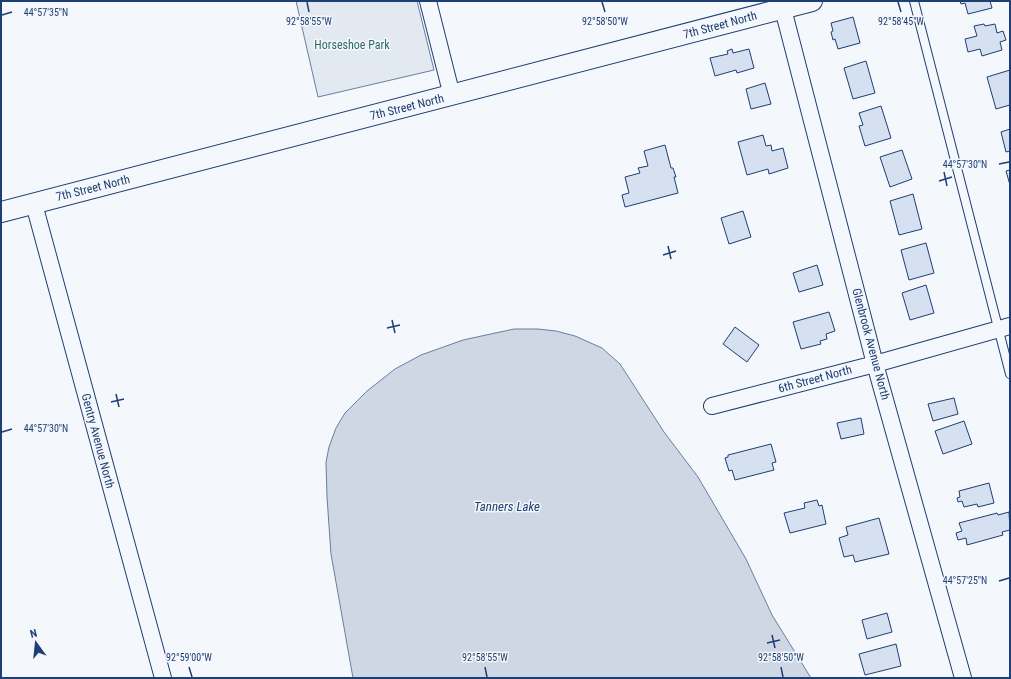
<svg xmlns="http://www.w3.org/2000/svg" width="1011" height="679" viewBox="0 0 1011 679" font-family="'Roboto Condensed',sans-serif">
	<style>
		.green { fill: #e3e9f0; stroke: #687fa3 }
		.water { fill: #cfd7e4; stroke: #687fa3 }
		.building { fill: #d5e0f0; stroke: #1d3f73 }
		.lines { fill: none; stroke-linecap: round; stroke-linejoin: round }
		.service-casing { stroke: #1d3f73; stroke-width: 10 }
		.minor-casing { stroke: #1d3f73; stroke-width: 18 }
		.tertiary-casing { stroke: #1d3f73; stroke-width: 22 }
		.service { stroke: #f4f7fb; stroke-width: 8 }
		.minor { stroke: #f4f7fb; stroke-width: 16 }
		.tertiary { stroke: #f4f7fb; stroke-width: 20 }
		.ticks { fill: none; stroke: #1d3f73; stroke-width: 1.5 }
		.labels { text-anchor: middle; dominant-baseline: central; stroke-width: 3; stroke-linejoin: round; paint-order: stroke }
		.street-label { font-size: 12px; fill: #1d3f73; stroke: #f4f7fb }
		.park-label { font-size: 12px; fill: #2c6c60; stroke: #f4f7fb }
		.water-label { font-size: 13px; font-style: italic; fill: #1d3f73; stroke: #f4f7fb }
		.ticks-label { font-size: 10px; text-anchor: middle; fill: #1d3f73; stroke: #f4f7fb; stroke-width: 3; stroke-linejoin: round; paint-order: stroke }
	</style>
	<rect width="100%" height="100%" fill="#f4f7fb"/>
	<path class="green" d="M 296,1 L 417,1 L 434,70 L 318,97 Z"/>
	<path class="water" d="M 514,329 L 538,329 L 556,331 L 575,336 L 602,348 L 620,364 L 664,432 L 698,477 L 746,559 L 772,615 L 811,678 L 353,678 L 331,554 L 327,497 L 326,462 L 329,447 L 336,428 L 345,413 L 367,391 L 395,369 L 421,355 L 463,340 Z"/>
	<path class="building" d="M 960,1 L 990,1 L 992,8 L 968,14 L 965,3 L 961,4 Z
		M 853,17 L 860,43 L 838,49 L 835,39 L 833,40 L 831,32 L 833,31 L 831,23 Z
		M 984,24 L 985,26 L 995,24 L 997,33 L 1003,31 L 1006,40 L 1000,42 L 1002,50 L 982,56 L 980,49 L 968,52 L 965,39 L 977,36 L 974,26 Z
		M 732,49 L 733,53 L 749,49 L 754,68 L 737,73 L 736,70 L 715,76 L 710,58 L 728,54 L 727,51 Z
		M 866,61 L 875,93 L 853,99 L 844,68 Z
		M 1010,70 L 1010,105 L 996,109 L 987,77 Z
		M 765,83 L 771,104 L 751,109 L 746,89 Z
		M 881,106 L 891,138 L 865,146 L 859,126 L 863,125 L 859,113 Z
		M 1010,129 L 1010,151 L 1006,152 L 1001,132 Z
		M 763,135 L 766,146 L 771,145 L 772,151 L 783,148 L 788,168 L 769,174 L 768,169 L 747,175 L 738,142 Z
		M 665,145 L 671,168 L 673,168 L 676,177 L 674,177 L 678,193 L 625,207 L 622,195 L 629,193 L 625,177 L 640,173 L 638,168 L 648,166 L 644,151 Z
		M 902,150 L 912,179 L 890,187 L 880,157 Z
		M 1010,170 L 1010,185 L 1006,171 Z
		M 913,194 L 922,229 L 899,235 L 890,201 Z
		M 743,211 L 751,237 L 729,244 L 721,218 Z
		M 926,243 L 934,273 L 909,280 L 901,250 Z
		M 817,265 L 823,285 L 799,292 L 793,273 Z
		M 926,285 L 934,313 L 910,320 L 902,293 Z
		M 829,312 L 835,331 L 826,334 L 827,339 L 820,341 L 821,344 L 801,349 L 793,322 Z
		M 735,327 L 759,345 L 747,362 L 723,344 Z
		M 954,398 L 958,414 L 933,421 L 928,404 Z
		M 861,418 L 864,434 L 841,439 L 837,423 Z
		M 964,421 L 972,444 L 943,454 L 935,431 Z
		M 771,444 L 776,462 L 772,463 L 774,470 L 735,480 L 732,470 L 729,471 L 725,458 L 728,457 L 728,455 Z
		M 989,483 L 994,503 L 978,507 L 977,504 L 964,507 L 962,501 L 958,502 L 957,498 L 960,497 L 959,491 Z
		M 817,500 L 819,506 L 822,505 L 826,524 L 790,533 L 784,513 L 805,508 L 804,503 Z
		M 1009,512 L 1010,530 L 1002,532 L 1003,535 L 967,545 L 966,538 L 958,540 L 956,533 L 962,531 L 959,523 L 997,513 L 998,515 Z
		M 879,518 L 889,554 L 855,562 L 853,555 L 844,557 L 839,538 L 848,535 L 846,527 Z
		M 887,613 L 892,632 L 867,639 L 862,620 Z
		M 896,644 L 901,666 L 865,675 L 859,654 Z"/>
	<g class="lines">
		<g class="service-casing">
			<path id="service" d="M 914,1 L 1010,374"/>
		</g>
		<g class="minor-casing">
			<path id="minor" d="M 428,1 L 452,96
				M 783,9 L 875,364 L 963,678
				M 34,204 L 163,678
				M 712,406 L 875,364 L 1010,326"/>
		</g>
		<g class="tertiary-casing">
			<path id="tertiary" d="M 1,212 L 812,1"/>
		</g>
		<use href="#service" class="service"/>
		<use href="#minor" class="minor"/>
		<use href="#tertiary" class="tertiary"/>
	</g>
	<path class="ticks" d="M 307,2 L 309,12M 602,2 L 605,12M 898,2 L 901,12M 2,15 L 12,12M 999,164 L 1009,162M 944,172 L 947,186M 939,181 L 952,177M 668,246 L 671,259M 663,255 L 676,251M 392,320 L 395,333M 387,328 L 400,325M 116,394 L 119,407M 111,402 L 124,399M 2,432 L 12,429M 999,581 L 1009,578M 772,635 L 775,648M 767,643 L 780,640M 189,667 L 192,677M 485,667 L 487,677M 781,667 L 783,677"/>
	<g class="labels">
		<g class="street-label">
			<text transform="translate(720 25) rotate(-15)">7th Street North</text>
			<text transform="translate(407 107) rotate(-14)">7th Street North</text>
			<text transform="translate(93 188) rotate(-14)">7th Street North</text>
			<text transform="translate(871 344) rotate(75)">Glenbrook Avenue North</text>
			<text transform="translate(815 379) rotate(-15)">6th Street North</text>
			<text transform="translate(98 441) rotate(75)">Gentry Avenue North</text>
		</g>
		<g class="park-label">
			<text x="352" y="45">Horseshoe Park</text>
		</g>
		<g class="water-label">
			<text x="507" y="506">Tanners Lake</text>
		</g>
	</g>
	<g class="ticks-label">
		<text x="46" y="16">44°57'35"N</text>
		<text x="309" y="25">92°58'55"W</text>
		<text x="605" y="25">92°58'50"W</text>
		<text x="901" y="25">92°58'45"W</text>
		<text x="965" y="168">44°57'30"N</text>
		<text x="46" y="432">44°57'30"N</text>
		<text x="965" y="584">44°57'25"N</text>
		<text x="189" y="661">92°59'00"W</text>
		<text x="485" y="661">92°58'55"W</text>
		<text x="781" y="661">92°58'50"W</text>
	</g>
	<rect width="1011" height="679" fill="none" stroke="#1d3f73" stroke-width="4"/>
	<g transform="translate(36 643) rotate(345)" stroke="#f4f7fb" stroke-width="3" paint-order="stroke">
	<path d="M0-3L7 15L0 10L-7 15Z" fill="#1d3f73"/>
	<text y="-6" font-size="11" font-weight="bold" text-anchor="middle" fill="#1d3f73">N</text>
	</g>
</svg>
